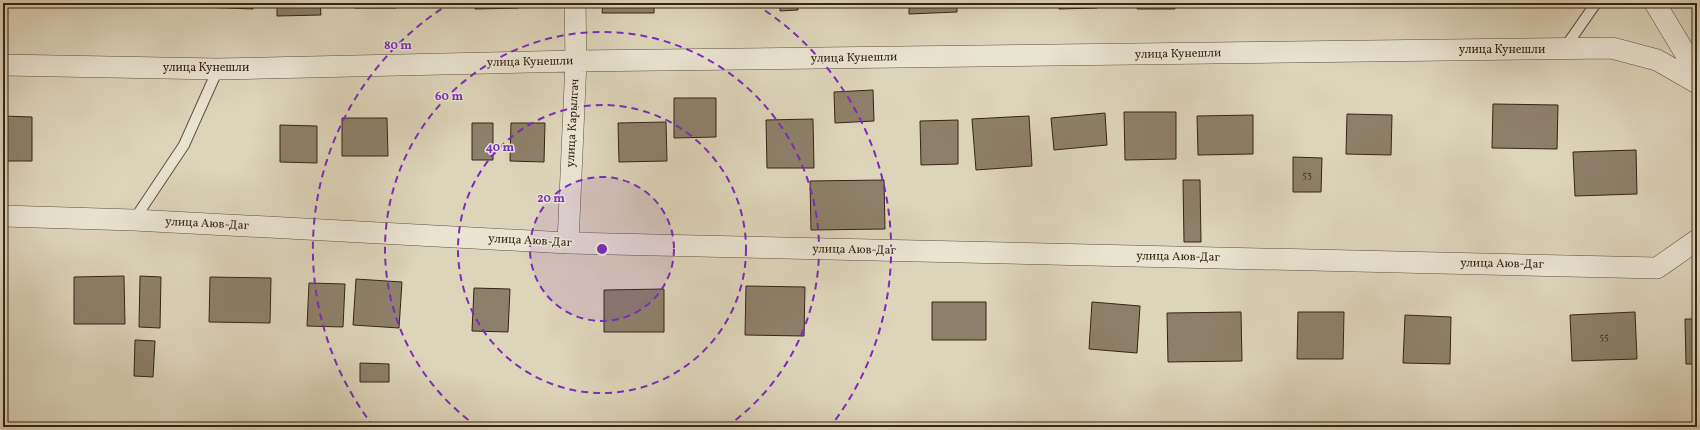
<svg xmlns="http://www.w3.org/2000/svg" width="1700" height="430" viewBox="0 0 1700 430" font-family="Vollkorn,serif">
	<style>
		.building { fill: #8d806a; stroke: #372414 }
		.lines { fill: none; stroke-linecap: round; stroke-linejoin: round }
		.service-casing { stroke: #60503e; stroke-width: 12 }
		.minor-casing { stroke: #60503e; stroke-width: 22 }
		.service { stroke: #e9e4d2; stroke-width: 10 }
		.minor { stroke: #e9e4d2; stroke-width: 21 }
		.ring { fill: none; stroke: #7b2cbf; stroke-width: 2; stroke-dasharray: 7 5 }
		.labels { text-anchor: middle; dominant-baseline: central; stroke-width: 3; stroke-linejoin: round; paint-order: stroke }
		.number-label { font-size: 10px; fill: #4c3b2a }
		.street-label { font-size: 12px; fill: #372414; stroke: #e9e4d2 }
		.centre { fill: #7b2cbf; stroke: #e9e4d2; stroke-width: 2 }
		.ring-label { font-size: 12px; text-anchor: middle; font-weight: bold; fill: #7b2cbf; stroke: #e9e4d2; stroke-width: 3; stroke-linejoin: round; paint-order: stroke }
	</style>
	<rect width="100%" height="100%" fill="#ddd5ba"/>
	<filter id="stains"><feTurbulence type="fractalNoise" baseFrequency=".005" numOctaves="4"/><feColorMatrix values="0 0 0 0 .2 0 0 0 0 .09 0 0 0 0 .02 0 0 0 .5 -.17"/></filter>
	<radialGradient id="worn" r=".72"><stop offset=".6" stop-color="#630" stop-opacity="0"/><stop offset="1" stop-color="#630" stop-opacity=".3"/></radialGradient>
	<path class="building" d="M 201,3 L 253,3 L 253,9 L 201,7 Z
		M 277,3 L 320,3 L 321,15 L 277,16 Z
		M 355,3 L 396,3 L 396,8 L 355,8 Z
		M 417,3 L 465,3 L 465,5 L 417,7 Z
		M 475,3 L 519,3 L 519,8 L 475,9 Z
		M 603,3 L 654,3 L 654,13 L 602,13 Z
		M 681,3 L 728,3 L 681,6 Z
		M 780,3 L 798,3 L 798,10 L 780,11 Z
		M 909,3 L 957,3 L 957,12 L 909,14 Z
		M 1059,3 L 1097,3 L 1097,8 L 1059,9 Z
		M 1137,3 L 1175,3 L 1175,9 L 1137,9 Z
		M 1251,3 L 1312,3 L 1312,4 L 1251,5 Z
		M 873,90 L 874,121 L 835,123 L 834,92 Z
		M 674,98 L 716,98 L 716,137 L 674,138 Z
		M 1493,104 L 1558,105 L 1557,149 L 1492,148 Z
		M 1124,112 L 1176,112 L 1176,159 L 1125,160 Z
		M 1105,113 L 1107,145 L 1054,150 L 1051,118 Z
		M 1347,114 L 1392,115 L 1391,155 L 1346,154 Z
		M 1253,115 L 1253,154 L 1198,155 L 1197,116 Z
		M 3,116 L 32,117 L 32,161 L 3,161 Z
		M 1029,116 L 1032,166 L 976,170 L 972,119 Z
		M 342,118 L 387,118 L 388,156 L 342,156 Z
		M 813,119 L 814,168 L 767,168 L 766,120 Z
		M 958,120 L 958,164 L 921,165 L 920,121 Z
		M 666,122 L 667,161 L 619,162 L 618,123 Z
		M 472,123 L 493,123 L 493,160 L 472,160 Z
		M 511,123 L 545,123 L 544,162 L 510,161 Z
		M 280,125 L 317,126 L 317,163 L 280,162 Z
		M 1636,150 L 1637,194 L 1575,196 L 1573,152 Z
		M 1293,157 L 1322,158 L 1321,192 L 1293,192 Z
		M 884,180 L 885,229 L 811,230 L 810,181 Z
		M 1183,180 L 1200,180 L 1201,242 L 1184,242 Z
		M 124,276 L 125,324 L 74,324 L 74,277 Z
		M 140,276 L 161,277 L 160,328 L 139,327 Z
		M 210,277 L 271,278 L 270,323 L 209,322 Z
		M 356,279 L 402,282 L 399,328 L 353,325 Z
		M 309,283 L 345,284 L 343,327 L 307,326 Z
		M 746,286 L 805,287 L 804,336 L 745,335 Z
		M 474,288 L 510,289 L 508,332 L 472,331 Z
		M 664,289 L 664,332 L 604,332 L 604,290 Z
		M 932,302 L 986,302 L 986,340 L 932,340 Z
		M 1092,302 L 1140,306 L 1137,353 L 1089,349 Z
		M 1241,312 L 1242,361 L 1168,362 L 1167,313 Z
		M 1298,312 L 1344,312 L 1343,359 L 1297,359 Z
		M 1635,312 L 1637,359 L 1572,361 L 1570,315 Z
		M 1405,315 L 1451,317 L 1450,364 L 1403,363 Z
		M 1685,319 L 1697,319 L 1697,364 L 1686,364 Z
		M 135,340 L 155,341 L 153,377 L 134,376 Z
		M 360,363 L 389,364 L 389,382 L 360,382 Z"/>
	<g class="lines">
		<g class="service-casing">
			<path id="service" d="M 1564,49 L 1596,3
				M 134,220 L 184,145 L 218,69"/>
		</g>
		<g class="minor-casing">
			<path id="minor" d="M 1655,3 L 1697,73
				M 3,65 L 218,69 L 576,61 L 1612,48 L 1657,60 L 1697,83
				M 3,216 L 134,220 L 568,243 L 1657,268 L 1697,240
				M 568,243 L 576,61 L 575,3"/>
		</g>
		<use href="#service" class="service"/>
		<use href="#minor" class="minor"/>
	</g>
	<circle cx="602" cy="249" r="72" fill="#7b2cbf" fill-opacity=".12"/>
	<g class="ring">
		<circle cx="602" cy="249" r="72"/>
		<circle cx="602" cy="249" r="144"/>
		<path d="M478 427A217 217 0 1 1 726 427"/>
		<path d="M374 427A289 289 0 0 1 449 4M755 4A289 289 0 0 1 830 427"/>
	</g>
	<g class="labels">
		<g class="number-label">
			<text x="1307" y="175">53</text>
			<text x="1604" y="337">55</text>
		</g>
		<g class="street-label">
			<text x="1502" y="50">улица Кунешли</text>
			<text transform="translate(1178 54) rotate(-1)">улица Кунешли</text>
			<text transform="translate(854 58) rotate(-1)">улица Кунешли</text>
			<text transform="translate(530 62) rotate(-1)">улица Кунешли</text>
			<text x="206" y="68">улица Кунешли</text>
			<text transform="translate(573 123) rotate(-87)">улица Карылгач</text>
			<text transform="translate(207 224) rotate(3)">улица Аюв-Даг</text>
			<text transform="translate(530 241) rotate(3)">улица Аюв-Даг</text>
			<text transform="translate(854 250) rotate(1)">улица Аюв-Даг</text>
			<text transform="translate(1178 257) rotate(1)">улица Аюв-Даг</text>
			<text transform="translate(1502 264) rotate(1)">улица Аюв-Даг</text>
		</g>
	</g>
	<circle cx="602" cy="249" r="6" class="centre"/>
	<g class="ring-label">
		<text x="398" y="49">80 m</text>
		<text x="449" y="100">60 m</text>
		<text x="500" y="151">40 m</text>
		<text x="551" y="202">20 m</text>
	</g>
	<rect width="1700" height="430" fill="none" stroke="#ddd5ba" stroke-width="16"/>
	<rect x="4" y="4" width="1692" height="422" fill="none" stroke="#372414" stroke-width="2"/>
	<rect x="8" y="8" width="1684" height="414" fill="none" stroke="#372414"/>
	<rect width="100%" height="100%" filter="url(#stains)"/>
	<rect width="100%" height="100%" fill="url(#worn)"/>
</svg>
